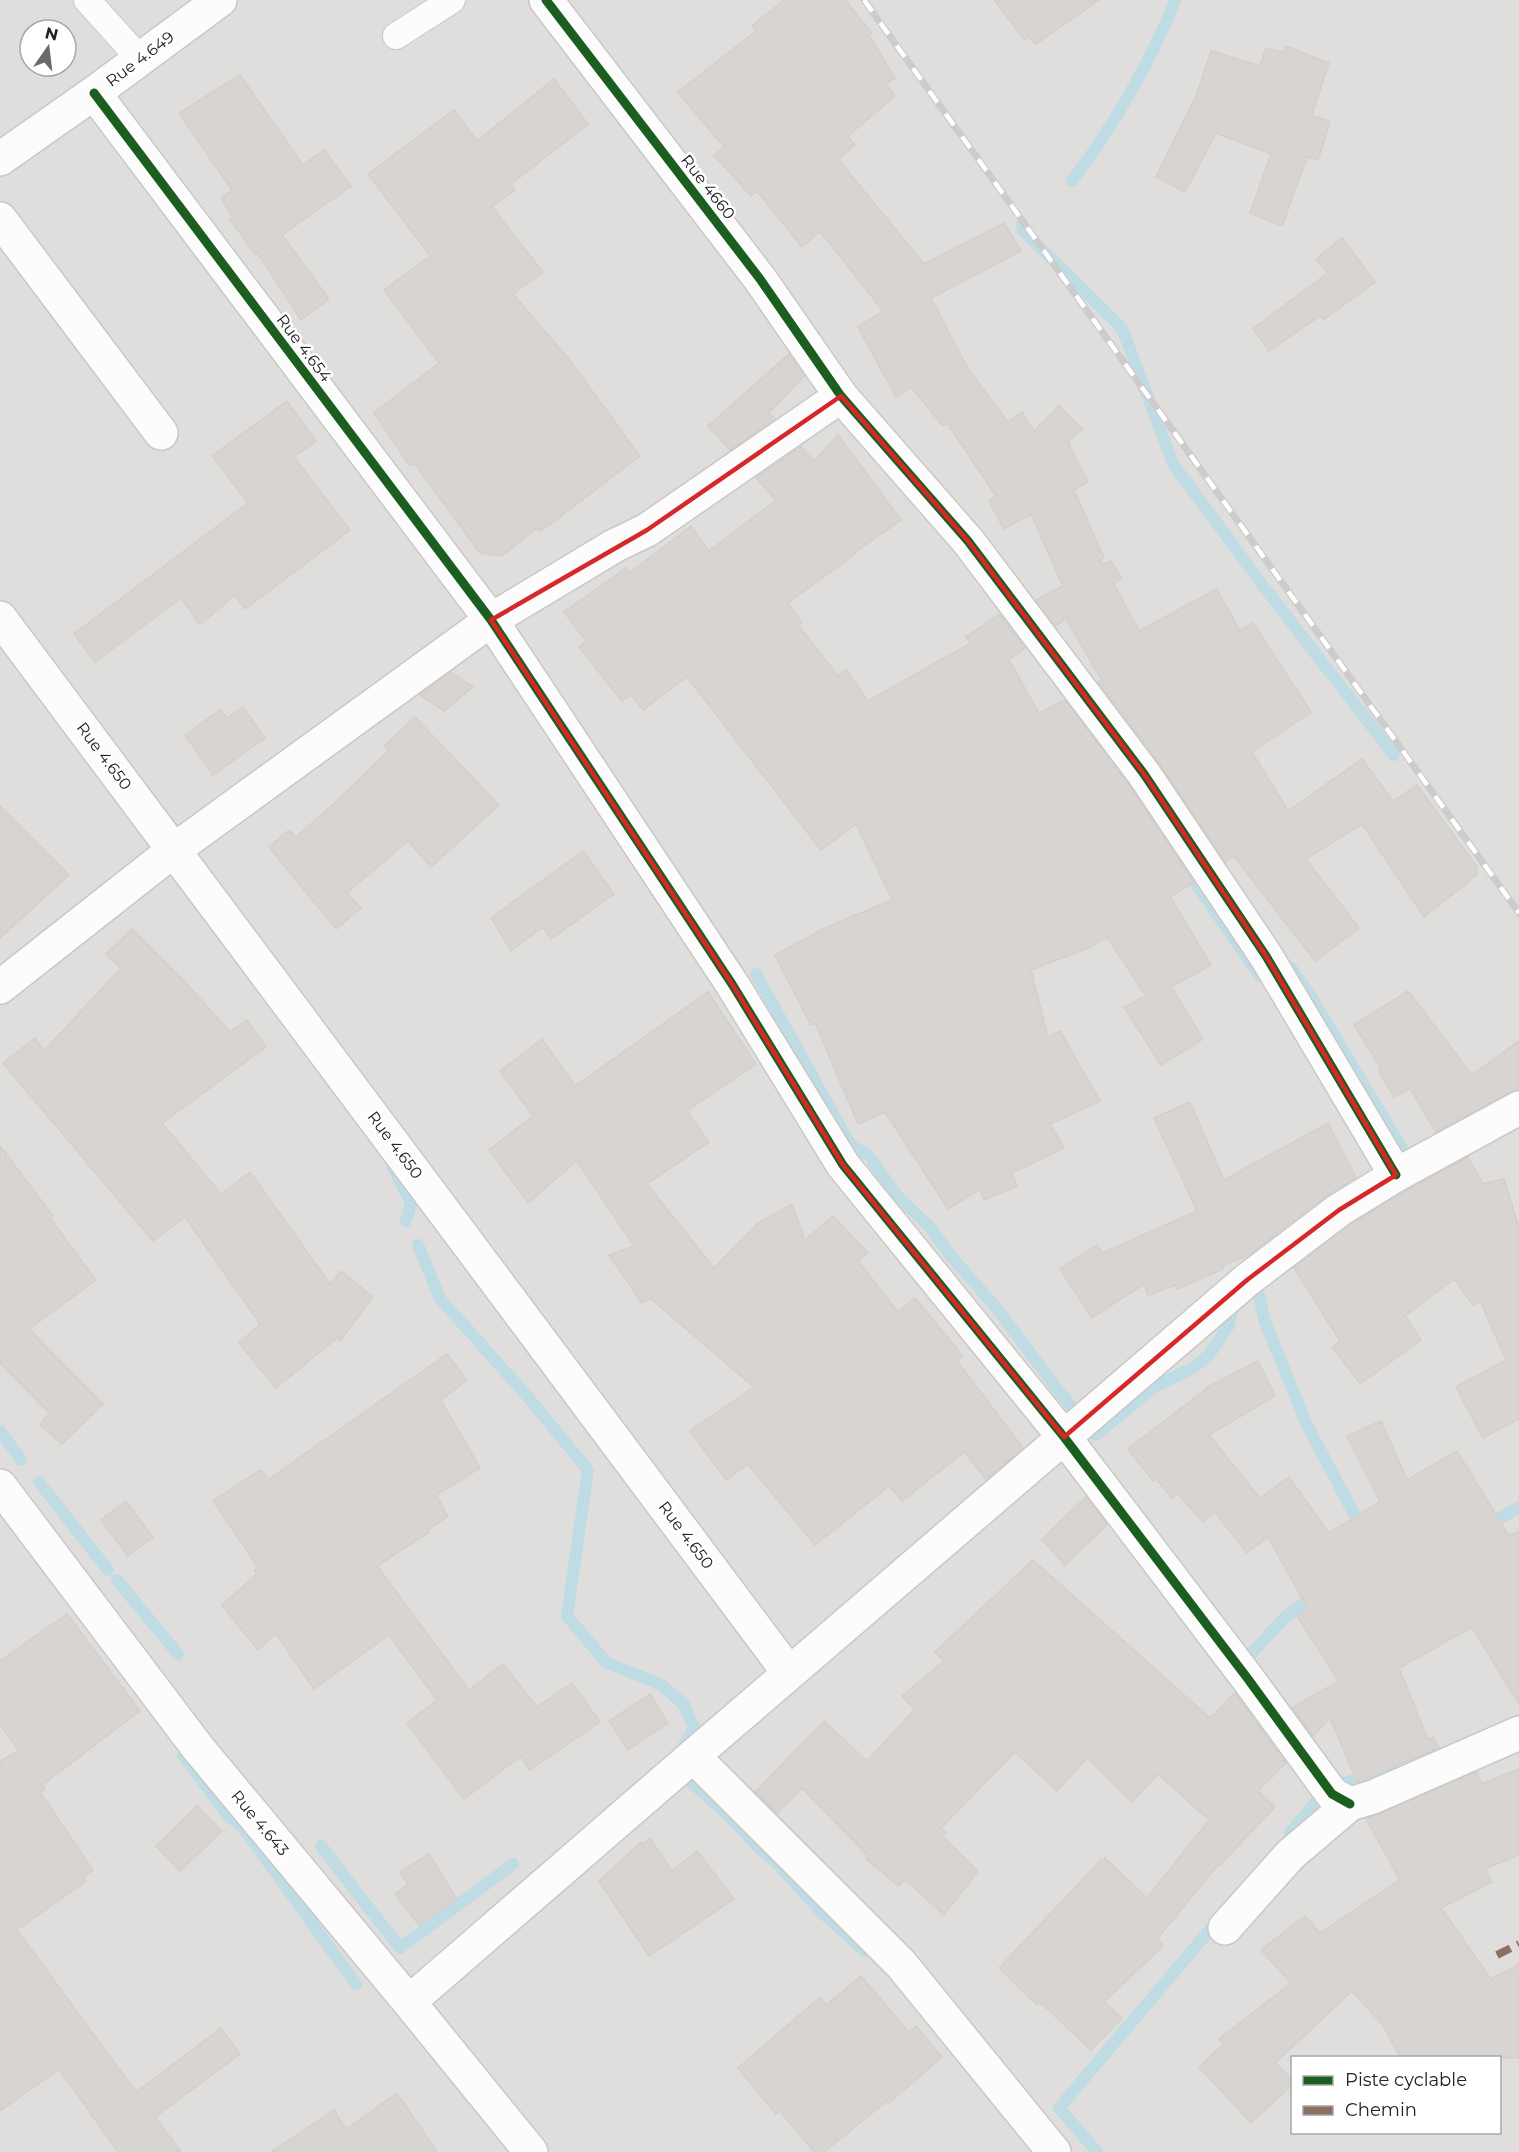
<svg xmlns="http://www.w3.org/2000/svg" width="1519" height="2152" viewBox="0 0 1519 2152" font-family="Montserrat,sans-serif">
	<style>
		.residential { fill: #dfdedc; fill-rule: evenodd }
		.lines { fill: none; stroke-linecap: round; stroke-linejoin: round }
		.stream { stroke: #bfdbe3; stroke-width: 12 }
		.building { fill: #d7d4d2; stroke: #d3d0cc; stroke-width: 1.5 }
		.service-casing { stroke: #c9c8c7; stroke-width: 28 }
		.minor-casing { stroke: #c9c8c7; stroke-width: 36 }
		.service { stroke: #fdfcfc; stroke-width: 26 }
		.minor { stroke: #fdfcfc; stroke-width: 33 }
		.rail-casing { stroke: #ccc; stroke-width: 7 }
		.rail { stroke: #fff; stroke-width: 4.5; stroke-dasharray: 14; stroke-linecap: butt }
		.quiet { stroke: #8d6e63; stroke-width: 8; stroke-dasharray: 15 8; stroke-linecap: butt }
		.cycleway-casing { stroke: #fff; stroke-width: 13 }
		.cycleway { stroke: #1b5e20; stroke-width: 9 }
		.marked { fill: none; stroke: #d62828; stroke-width: 4.5; stroke-linejoin: round }
		.labels { text-anchor: middle; dominant-baseline: central; stroke-width: 5; stroke-linejoin: round; paint-order: stroke }
		.street-label { font-size: 16px; fill: #222; stroke: #fff }
	</style>
	<rect width="100%" height="100%" fill="#f0eeeb"/>
	<path class="residential" d="M 0,0 L 1519,0 L 1519,2152 L 0,2152 ZM 30,30 L 66,30 L 66,66 L 30,66 ZM 1292,2058 L 1500,2058 L 1500,2132 L 1292,2132 Z"/>
	<g class="lines">
		<path class="stream" d="M 1072,181 C 1111,130 1152,60 1175,0
			M 1022,223 L 1023,231 L 1122,328 L 1173,464 L 1264,587 L 1394,755
			M 1172,848 L 1199,888
			M 1201,891 L 1241,949
			M 1245,955 L 1260,976
			M 1291,968 L 1312,998 L 1404,1152 L 1391,1162
			M 756,974 L 851,1146 L 867,1154
			M 873,1162 L 897,1196 L 930,1227 L 950,1255 L 999,1311 L 1061,1394 L 1096,1435 L 1154,1387 L 1193,1368 L 1209,1355 L 1229,1325 L 1234,1301
			M 393,1167 L 411,1203 L 406,1221
			M 418,1245 L 440,1299 L 482,1345
			M 1257,1288 L 1265,1322 L 1306,1423 L 1363,1531
			M 484,1348 L 520,1388
			M 522,1390 L 588,1470 L 567,1616 L 607,1663 L 662,1685 L 684,1705 L 694,1728 L 680,1753
			M 0,1431 L 21,1460
			M 39,1482 L 108,1570
			M 1492,1523 L 1519,1507
			M 117,1580 L 178,1654
			M 1241,1665 L 1286,1616 L 1318,1593
			M 183,1755 L 228,1815 L 244,1829 L 356,1984
			M 684,1776 L 727,1814 L 759,1848 L 777,1863 L 814,1904
			M 1372,1777 L 1395,1772
			M 1329,1785 L 1369,1778
			M 1290,1833 L 1315,1803 L 1322,1788
			M 321,1846 L 400,1948 L 513,1864
			M 818,1909 L 865,1951
			M 1097,2152 L 1059,2108 L 1219,1919"/>
	</g>
	<path class="building" d="M 784,0 L 845,0 L 872,33 L 869,35 L 895,78 L 886,84 L 895,96 L 848,136 L 855,145 L 838,159 L 924,264 L 1004,223 L 1021,251 L 931,298 L 968,369 L 1008,422 L 1022,412 L 1034,431 L 1059,406 L 1082,429 L 1068,442 L 1088,482 L 1074,490 L 1104,558 L 1100,560 L 1103,565 L 1111,561 L 1122,578 L 1114,584 L 1139,631 L 1217,589 L 1240,631 L 1253,623 L 1311,712 L 1252,752 L 1288,811 L 1362,759 L 1393,801 L 1417,785 L 1478,868 L 1476,870 L 1478,874 L 1424,917 L 1362,824 L 1306,859 L 1359,928 L 1315,961 L 1234,856 L 1225,862 L 1159,763 L 1098,682 L 1102,681 L 1066,618 L 1056,626 L 1036,600 L 1063,586 L 1031,514 L 1004,529 L 989,501 L 996,496 L 947,423 L 943,426 L 911,387 L 896,397 L 858,327 L 883,311 L 820,231 L 802,247 L 757,191 L 751,196 L 714,155 L 724,147 L 678,92 L 756,31 L 752,26 Z
		M 994,0 L 1099,0 L 1036,44 L 1029,37 L 1025,40 Z
		M 1286,46 L 1329,63 L 1312,115 L 1330,122 L 1318,160 L 1307,157 L 1282,226 L 1250,213 L 1271,154 L 1216,133 L 1185,192 L 1156,177 L 1196,96 L 1211,51 L 1260,66 L 1266,48 L 1284,53 Z
		M 240,75 L 303,165 L 324,150 L 351,186 L 282,235 L 329,299 L 301,320 L 257,252 L 255,254 L 230,219 L 233,217 L 221,198 L 232,190 L 179,113 Z
		M 554,79 L 588,124 L 511,184 L 515,190 L 492,207 L 543,272 L 513,294 L 568,358 L 640,456 L 541,531 L 537,528 L 502,556 L 480,553 L 414,463 L 410,466 L 374,413 L 439,363 L 384,290 L 430,256 L 368,174 L 454,110 L 477,141 Z
		M 1342,238 L 1375,282 L 1323,320 L 1320,316 L 1269,351 L 1253,329 L 1328,273 L 1316,259 Z
		M 789,354 L 804,376 L 769,413 L 775,419 L 730,450 L 708,426 Z
		M 287,401 L 316,441 L 294,457 L 350,530 L 245,609 L 235,595 L 200,625 L 181,598 L 95,662 L 74,634 L 248,503 L 212,456 Z
		M 838,435 L 901,520 L 854,553 L 855,554 L 788,603 L 802,623 L 799,626 L 838,676 L 846,669 L 868,701 L 971,643 L 966,637 L 1000,614 L 1025,648 L 1009,660 L 1039,713 L 1065,700 L 1129,785 L 1194,882 L 1170,897 L 1211,965 L 1171,987 L 1203,1039 L 1161,1065 L 1124,1007 L 1146,996 L 1107,937 L 1090,947 L 1031,970 L 1048,1037 L 1060,1031 L 1100,1101 L 1050,1124 L 1064,1148 L 1012,1173 L 1017,1186 L 984,1200 L 980,1189 L 948,1209 L 885,1112 L 858,1124 L 815,1023 L 811,1025 L 775,955 L 829,926 L 892,900 L 856,824 L 821,850 L 687,677 L 643,710 L 631,695 L 622,701 L 579,647 L 586,641 L 564,612 L 626,568 L 629,573 L 691,526 L 709,551 L 776,500 L 756,478 L 801,447 L 814,461 Z
		M 451,672 L 473,687 L 444,711 L 420,695 Z
		M 243,707 L 265,738 L 213,775 L 185,735 L 220,710 L 227,718 Z
		M 415,717 L 499,805 L 431,867 L 408,841 L 347,893 L 361,908 L 336,929 L 269,847 L 289,830 L 296,837 L 339,799 L 389,750 L 384,746 Z
		M 0,806 L 69,875 L 0,938 Z
		M 583,851 L 614,894 L 551,939 L 543,927 L 511,951 L 491,918 Z
		M 132,929 L 186,983 L 230,1032 L 247,1020 L 266,1047 L 162,1123 L 221,1194 L 250,1172 L 330,1284 L 341,1271 L 373,1297 L 340,1341 L 337,1338 L 276,1388 L 239,1343 L 260,1324 L 185,1217 L 153,1241 L 3,1063 L 35,1038 L 44,1051 L 121,968 L 106,954 Z
		M 1408,991 L 1472,1075 L 1519,1041 L 1519,1089 L 1510,1092 L 1436,1132 L 1410,1088 L 1394,1097 L 1378,1070 L 1381,1068 L 1354,1025 Z
		M 708,992 L 756,1064 L 687,1111 L 709,1142 L 647,1184 L 714,1268 L 758,1223 L 792,1204 L 805,1240 L 833,1216 L 868,1253 L 858,1261 L 898,1312 L 915,1298 L 963,1356 L 957,1361 L 1023,1448 L 986,1479 L 964,1452 L 902,1501 L 889,1486 L 815,1545 L 748,1464 L 726,1480 L 690,1431 L 754,1387 L 651,1299 L 642,1303 L 609,1255 L 634,1246 L 577,1161 L 528,1203 L 489,1150 L 533,1116 L 500,1071 L 542,1039 L 575,1086 Z
		M 1190,1102 L 1224,1180 L 1328,1123 L 1356,1177 L 1328,1195 L 1247,1256 L 1223,1265 L 1223,1269 L 1177,1289 L 1176,1285 L 1148,1295 L 1144,1284 L 1092,1318 L 1060,1269 L 1097,1245 L 1103,1253 L 1197,1211 L 1154,1118 Z
		M 0,1146 L 53,1216 L 50,1218 L 96,1280 L 29,1329 L 103,1404 L 62,1444 L 40,1425 L 49,1413 L 0,1363 Z
		M 1468,1157 L 1483,1184 L 1504,1179 L 1519,1228 L 1519,1419 L 1483,1438 L 1456,1387 L 1506,1360 L 1480,1301 L 1473,1305 L 1454,1279 L 1405,1316 L 1421,1340 L 1360,1384 L 1332,1347 L 1340,1341 L 1294,1268 L 1350,1225 L 1405,1191 Z
		M 447,1354 L 467,1380 L 441,1400 L 480,1468 L 436,1495 L 448,1516 L 428,1530 L 429,1532 L 377,1566 L 469,1690 L 503,1664 L 537,1707 L 572,1683 L 600,1722 L 530,1770 L 521,1756 L 464,1799 L 407,1723 L 437,1700 L 389,1635 L 314,1689 L 276,1634 L 258,1650 L 222,1605 L 257,1574 L 254,1571 L 258,1567 L 213,1501 L 260,1470 L 269,1479 Z
		M 1258,1361 L 1275,1396 L 1209,1435 L 1260,1498 L 1289,1477 L 1329,1533 L 1380,1502 L 1347,1436 L 1381,1421 L 1407,1480 L 1457,1451 L 1509,1536 L 1519,1531 L 1519,1704 L 1472,1627 L 1399,1668 L 1428,1740 L 1433,1737 L 1439,1748 L 1357,1782 L 1330,1718 L 1313,1736 L 1292,1708 L 1339,1681 L 1297,1616 L 1308,1609 L 1268,1537 L 1247,1553 L 1215,1512 L 1203,1522 L 1178,1494 L 1172,1498 L 1156,1479 L 1153,1481 L 1128,1449 L 1210,1386 Z
		M 1086,1497 L 1107,1525 L 1065,1565 L 1042,1539 Z
		M 126,1501 L 153,1537 L 128,1556 L 101,1520 Z
		M 1033,1560 L 1210,1718 L 1235,1693 L 1286,1763 L 1258,1791 L 1275,1807 L 1219,1866 L 1218,1865 L 1157,1939 L 1163,1946 L 1104,2002 L 1122,2018 L 1091,2050 L 1040,2002 L 1037,2005 L 999,1968 L 1101,1860 L 1103,1861 L 1105,1858 L 1147,1898 L 1209,1820 L 1158,1774 L 1132,1802 L 1087,1758 L 1057,1791 L 1015,1752 L 941,1828 L 946,1833 L 943,1837 L 978,1871 L 944,1915 L 905,1879 L 899,1886 L 866,1859 L 868,1856 L 802,1788 L 777,1813 L 755,1792 L 824,1721 L 867,1761 L 915,1709 L 902,1696 L 944,1661 L 935,1652 Z
		M 67,1614 L 140,1711 L 42,1785 L 45,1789 L 40,1792 L 93,1870 L 84,1876 L 86,1881 L 17,1930 L 136,2092 L 221,2028 L 240,2054 L 155,2117 L 181,2152 L 118,2152 L 59,2069 L 0,2111 L 0,1761 L 19,1751 L 0,1725 L 0,1661 Z
		M 650,1694 L 668,1723 L 628,1750 L 609,1721 Z
		M 1519,1769 L 1519,1855 L 1485,1869 L 1492,1882 L 1441,1908 L 1491,1979 L 1519,1964 L 1519,2058 L 1401,2058 L 1382,2024 L 1352,1991 L 1275,2063 L 1293,2080 L 1293,2084 L 1251,2123 L 1199,2067 L 1223,2044 L 1219,2039 L 1291,1983 L 1261,1950 L 1305,1916 L 1320,1933 L 1400,1880 L 1366,1819 L 1476,1772 L 1482,1784 Z
		M 197,1806 L 222,1831 L 180,1871 L 156,1846 Z
		M 650,1838 L 672,1871 L 697,1851 L 734,1899 L 649,1956 L 599,1881 L 641,1842 L 643,1844 Z
		M 429,1854 L 457,1899 L 419,1925 L 395,1894 L 408,1884 L 400,1872 Z
		M 861,1976 L 909,2032 L 916,2026 L 942,2057 L 889,2103 L 887,2101 L 824,2152 L 814,2152 L 780,2111 L 776,2114 L 738,2068 L 820,1997 L 826,2005 Z
		M 397,2093 L 437,2152 L 271,2152 L 334,2110 L 346,2129 Z"/>
	<g class="lines">
		<g class="service-casing">
			<path id="service" d="M 87,0 L 140,59
				M 396,36 L 452,0"/>
		</g>
		<g class="minor-casing">
			<path id="minor" d="M 546,0 L 760,279 L 841,396 L 968,541 L 1144,774 L 1266,956 L 1396,1175
				M 94,93 L 491,620 L 732,984 L 843,1165 L 1064,1437 L 1248,1679 L 1332,1794 L 1350,1804
				M 0,159 L 94,93 L 220,0
				M 0,219 L 161,433
				M 0,618 L 789,1673
				M 0,987 L 174,850 L 491,620 L 614,546 L 647,530 L 841,396
				M 0,1486 L 198,1748 L 409,2002 L 531,2152
				M 693,1756 L 1247,1280 L 1339,1210 L 1396,1175 L 1519,1108
				M 1225,1928 L 1290,1855 L 1350,1804 L 1373,1797 L 1519,1733
				M 409,2002 L 693,1756 L 901,1964 L 1054,2152"/>
		</g>
		<use href="#service" class="service"/>
		<use href="#minor" class="minor"/>
		<g class="rail-casing">
			<path id="rail" d="M 864,0 L 1519,913"/>
		</g>
		<use href="#rail" class="rail"/>
		<path class="quiet" d="M 1497,1955 L 1519,1944"/>
		<g class="cycleway-casing">
			<path id="cycleway" d="M 546,0 L 760,279 L 841,396 L 968,541 L 1144,774 L 1266,956 L 1396,1175
				M 94,93 L 491,620 L 732,984 L 843,1165 L 1064,1437 L 1248,1679 L 1332,1794 L 1350,1804"/>
		</g>
		<use href="#cycleway" class="cycleway"/>
	</g>
	<path class="marked" d="M 841,396 L 968,541 L 1144,774 L 1266,956 L 1396,1175 L 1339,1210 L 1247,1280 L 1064,1437 L 843,1165 L 732,984 L 491,620 L 647,530 Z"/>
	<g class="labels">
		<g class="street-label">
			<text transform="translate(140 59) rotate(-37)">Rue 4.649</text>
			<text transform="translate(708 187) rotate(52)">Rue 4660</text>
			<text transform="translate(304 348) rotate(53)">Rue 4.654</text>
			<text transform="translate(104 756) rotate(53)">Rue 4.650</text>
			<text transform="translate(395 1145) rotate(53)">Rue 4.650</text>
			<text transform="translate(686 1535) rotate(53)">Rue 4.650</text>
			<text transform="translate(260 1823) rotate(50)">Rue 4.643</text>
		</g>
	</g>
	<rect x="1291" y="2056" width="210" height="78" fill="#ffffff" stroke="#a7a7a7" stroke-width="1.5"/>
	<rect x="1303" y="2076" width="30" height="9" fill="#1b5e20" stroke="#a7a7a7" stroke-width="1.5"/>
	<text x="1345" y="2086" font-size="18" fill="#222222">Piste cyclable</text>
	<rect x="1303" y="2106" width="30" height="9" fill="#8d6e63" stroke="#a7a7a7" stroke-width="1.5"/>
	<text x="1345" y="2116" font-size="18" fill="#222222">Chemin</text>
	<g transform="translate(48 48) rotate(14)"><circle r="28" fill="#ffffff" stroke="#a7a7a7" stroke-width="1.5"/>
	<path d="M0-4.5L10 22L0 15L-10 22Z" fill="#6a6968"/>
	<text y="-9" font-size="16" font-weight="bold" text-anchor="middle" fill="#222222">N</text>
	</g>
</svg>
